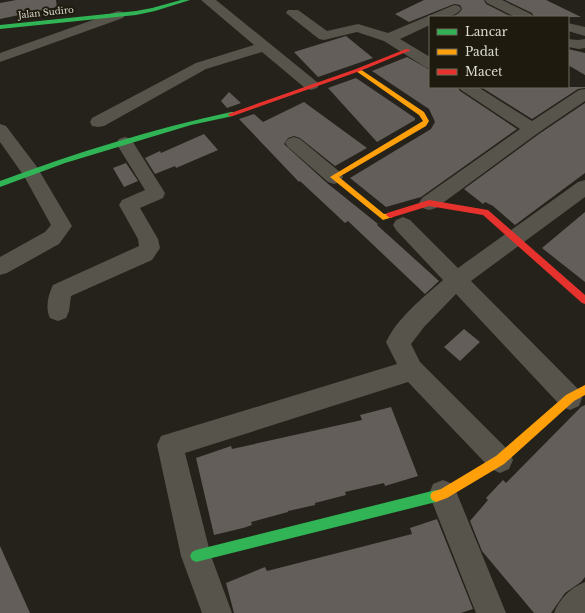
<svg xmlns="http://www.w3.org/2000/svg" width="585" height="613" viewBox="0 0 585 613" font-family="'Libre Baskerville',serif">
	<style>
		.building { fill: #635e5a }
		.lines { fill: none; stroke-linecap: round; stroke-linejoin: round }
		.street { fill: #57544c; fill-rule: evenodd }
		.fast { fill: #30b455; fill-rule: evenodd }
		.slow { fill: #ff9f0a; fill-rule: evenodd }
		.jam { fill: #e5322d; fill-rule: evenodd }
		.labels { text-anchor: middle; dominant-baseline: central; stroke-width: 4; stroke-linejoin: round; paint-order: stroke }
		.far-street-label { font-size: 9px; fill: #dcdbd2; stroke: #1e1b0e }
	</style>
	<rect width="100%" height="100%" fill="#24221a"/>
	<path class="building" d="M 16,0 L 56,0 L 57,7 L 0,19 L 0,3 Z
		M 424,0 L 484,0 L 486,4 L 512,17 L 452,17 L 459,13 L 462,9 L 460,5 L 454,4 L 409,22 L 395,14 Z
		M 505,0 L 546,0 L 581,17 L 534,17 L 532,13 Z
		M 346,36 L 373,58 L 318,77 L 294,52 Z
		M 568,49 L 585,53 L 585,75 L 568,65 Z
		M 407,57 L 430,70 L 430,87 L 458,87 L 460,91 L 517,129 L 421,197 L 386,207 L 350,178 L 431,129 L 435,122 L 429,109 L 372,71 Z
		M 356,78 L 415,118 L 415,120 L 377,142 L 328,88 Z
		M 481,87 L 585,87 L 585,88 L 578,89 L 532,119 Z
		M 229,92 L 241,103 L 227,108 L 221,101 Z
		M 304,102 L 367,148 L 335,166 L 300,138 L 294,136 L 288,138 L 284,144 L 327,183 L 378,224 L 377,225 L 439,281 L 425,294 L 348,221 L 345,223 L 300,181 L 299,182 L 239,119 L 254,114 L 263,122 Z
		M 585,103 L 585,173 L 515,225 L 493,206 L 485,202 L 483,204 L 464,189 L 539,134 Z
		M 204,134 L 218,150 L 176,168 L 175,166 L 155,174 L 145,158 L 160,151 L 161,153 Z
		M 126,163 L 138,181 L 124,187 L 113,168 Z
		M 585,212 L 585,282 L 542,248 Z
		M 464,329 L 480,342 L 460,361 L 444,347 Z
		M 585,405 L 585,577 L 581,582 L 565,593 L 551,613 L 534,613 L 482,551 L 470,521 L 488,500 L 486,498 L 503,480 L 506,483 L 581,407 Z
		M 391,407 L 418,476 L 385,486 L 384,483 L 345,492 L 346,495 L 315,503 L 315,505 L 288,511 L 288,512 L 251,522 L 252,525 L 243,528 L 214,535 L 196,458 L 231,446 L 232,449 L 362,420 L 360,415 Z
		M 437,519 L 473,609 L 461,613 L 234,613 L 226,583 L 265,567 L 267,571 L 412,534 L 410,528 Z
		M 0,546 L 30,613 L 0,613 Z"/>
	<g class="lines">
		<path class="street" d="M 201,0 L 216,0 L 317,82 L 319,85 L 317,88 L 311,90 L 305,88 L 262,52 L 206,69 L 104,126 L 98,127 L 92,126 L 90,122 L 92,118 L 196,63 L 254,45 Z
			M 485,0 L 502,0 L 531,14 L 533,17 L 515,17 L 487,3 Z
			M 454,5 L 459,6 L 461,9 C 454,19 440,17 430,17 L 430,25 L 400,39 L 430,57 L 430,69 L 425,67 L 384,41 L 357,32 L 324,40 L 319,39 L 286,13 L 288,10 L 298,10 L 327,31 L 358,24 L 388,33 Z
			M 118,11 L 123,12 L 125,15 L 123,18 L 0,62 L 0,53 Z
			M 568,23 L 585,27 L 585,36 L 568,31 Z
			M 568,39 L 578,40 L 585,39 L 585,48 L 579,49 L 568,47 Z
			M 459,87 L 478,87 L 532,121 L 579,90 L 585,89 L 585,101 L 538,133 L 436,208 L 429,210 L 422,208 L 419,203 L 422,198 L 520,129 L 461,90 Z
			M 0,124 L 6,126 L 37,167 L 72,226 L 59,244 L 7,273 L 0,275 L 0,257 L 45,232 L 51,225 L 24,176 L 0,142 Z
			M 125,137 L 131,139 L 165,193 L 163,198 L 140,208 L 158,239 L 160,248 L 152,260 L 71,296 L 69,311 L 66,318 L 58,321 L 50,318 C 45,308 48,295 53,285 L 139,246 L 138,239 L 119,205 L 122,200 L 145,190 L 116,143 L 119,139 Z
			M 294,137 L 300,139 L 340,172 L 343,177 L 340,182 L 334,184 L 328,182 L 288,147 L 285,143 L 288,139 Z
			M 585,180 L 585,197 L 471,281 L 579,390 L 582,398 L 579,406 L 570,410 L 561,406 L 456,294 L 424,327 L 411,344 L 420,362 L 509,451 L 513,460 L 509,469 L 500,473 L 491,469 L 408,382 L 185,453 L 211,556 L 232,613 L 202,613 L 181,556 L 157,445 L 161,436 L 397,364 L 386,342 C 398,317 423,298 443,280 L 396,230 L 393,225 L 396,220 L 403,217 L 410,220 L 458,268 L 578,182 Z
			M 443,480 L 453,484 L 506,613 L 476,613 L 429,494 L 433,484 Z
			M 585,582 L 585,613 L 554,613 C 560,598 570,588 585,582 Z"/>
		<path class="fast" d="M 181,0 L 190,0 L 155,11 L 136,15 L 0,29 L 0,25 L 136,11 L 152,8 Z
			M 231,112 L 233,112 L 233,116 L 191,125 L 65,163 L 0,187 L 0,181 C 75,153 152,129 231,112 Z
			M 436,490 L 440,492 L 442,496 L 440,500 L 436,502 L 196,562 L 192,560 L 190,556 L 192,552 L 196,550 Z"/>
		<path class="slow" d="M 356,69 L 360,69 L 424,112 L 429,121 L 426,126 L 339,177 L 384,214 L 393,213 L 394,215 L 393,217 L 383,220 L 330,177 L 423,121 L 419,115 L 356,71 Z
			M 585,385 L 585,395 L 574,401 L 504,464 L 447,498 L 436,502 L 432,500 L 430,496 L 432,492 L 441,489 L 496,456 L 566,395 Z"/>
		<path class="jam" d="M 406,49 L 411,50 L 360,71 L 233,116 L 229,116 L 228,114 L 356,69 Z
			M 429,200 L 488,210 L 585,295 L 585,304 L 582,303 L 483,215 L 429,206 L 390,218 L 386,215 L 387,213 Z"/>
	</g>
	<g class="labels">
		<g class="far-street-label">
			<text transform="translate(46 12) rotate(-6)">Jalan Sudiro</text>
		</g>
	</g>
	<rect x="429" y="16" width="140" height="72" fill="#1e1b0e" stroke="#6a685c"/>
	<rect x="437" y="29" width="20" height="6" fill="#30b455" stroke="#6a685c"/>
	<text x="465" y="36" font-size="12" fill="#dcdbd2">Lancar</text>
	<rect x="437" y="49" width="20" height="6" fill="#ff9f0a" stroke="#6a685c"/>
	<text x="465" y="56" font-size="12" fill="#dcdbd2">Padat</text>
	<rect x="437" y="69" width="20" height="6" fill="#e5322d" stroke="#6a685c"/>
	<text x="465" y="76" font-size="12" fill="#dcdbd2">Macet</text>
</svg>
